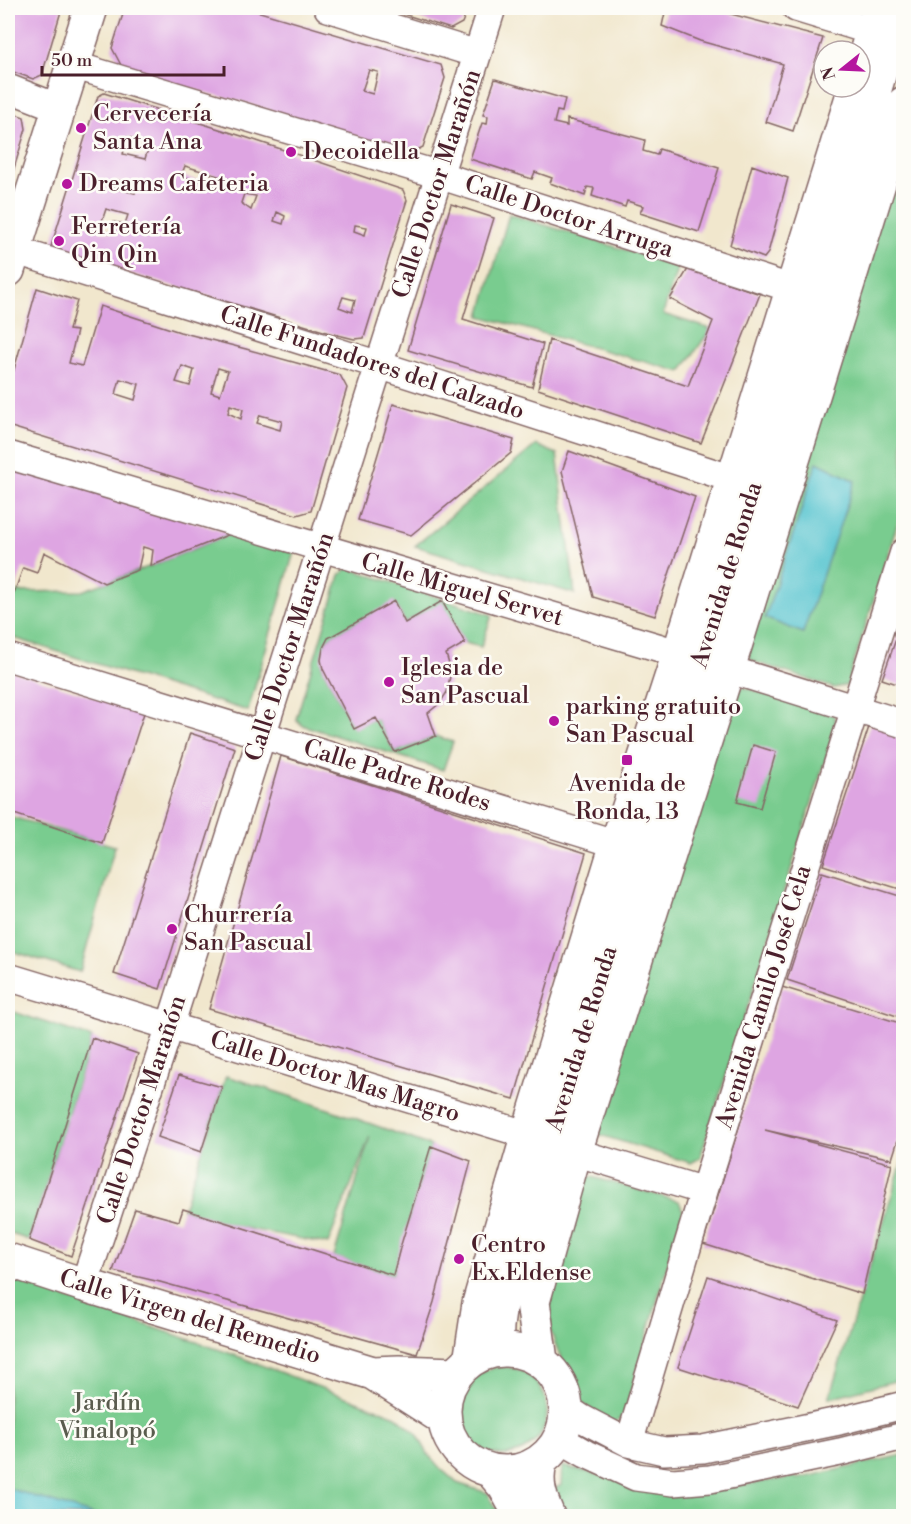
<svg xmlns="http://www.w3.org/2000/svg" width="911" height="1524" viewBox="0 0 911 1524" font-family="'Libre Bodoni',serif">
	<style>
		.green { fill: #79cc8f; stroke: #62765d; stroke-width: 1.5 }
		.water { fill: #59c5d0; stroke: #52727e; stroke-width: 1.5 }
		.building { fill: #dea5e2; fill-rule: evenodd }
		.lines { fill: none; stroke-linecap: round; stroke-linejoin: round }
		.minor-casing { stroke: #846564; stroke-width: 30 }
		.tertiary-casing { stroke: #846564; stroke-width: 36 }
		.minor { stroke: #fff; stroke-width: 27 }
		.tertiary { stroke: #fff; stroke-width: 33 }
		.poi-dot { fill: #b5179e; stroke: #fdfcf7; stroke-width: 2 }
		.labels { text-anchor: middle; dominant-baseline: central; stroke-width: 5; stroke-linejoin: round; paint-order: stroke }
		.poi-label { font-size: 24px; fill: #4a1f2b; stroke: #fdfcf7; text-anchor: start }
		.street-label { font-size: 24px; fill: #4a1f2b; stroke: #fdfcf7 }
		.park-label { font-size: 24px; fill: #5a5c4e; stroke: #fdfcf7 }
	</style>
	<rect width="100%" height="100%" fill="#fdfcf7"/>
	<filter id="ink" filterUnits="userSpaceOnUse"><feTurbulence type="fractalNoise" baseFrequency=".0167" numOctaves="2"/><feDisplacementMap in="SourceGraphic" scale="12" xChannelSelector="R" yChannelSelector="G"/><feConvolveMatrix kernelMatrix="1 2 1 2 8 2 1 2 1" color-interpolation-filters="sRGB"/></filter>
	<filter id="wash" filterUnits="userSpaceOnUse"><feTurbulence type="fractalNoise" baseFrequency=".008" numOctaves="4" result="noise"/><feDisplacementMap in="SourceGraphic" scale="24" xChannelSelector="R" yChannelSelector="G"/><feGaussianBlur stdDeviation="1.35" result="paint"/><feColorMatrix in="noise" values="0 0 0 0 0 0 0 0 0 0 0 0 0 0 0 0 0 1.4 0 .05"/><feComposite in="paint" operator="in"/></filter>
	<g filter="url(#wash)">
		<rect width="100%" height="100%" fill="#f1e7cd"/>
		<path class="green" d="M 903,142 L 903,506 L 847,685 L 834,688 L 752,661 L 745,649 Z
			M 509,214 L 678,266 L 663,314 L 711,329 L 681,372 L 480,316 Z
			M 536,445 L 557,454 L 575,594 L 415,546 Z
			M 230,534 L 294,552 L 248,711 L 14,638 L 8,635 L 8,611 L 14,592 L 82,591 L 151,566 Z
			M 348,568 L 492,615 L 481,647 L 465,643 L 442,602 L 405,623 L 394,602 L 328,638 C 322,649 320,657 323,669 L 354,728 L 376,718 L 395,752 L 436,736 L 453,742 L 443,770 L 302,725 L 296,719 L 340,575 Z
			M 743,687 L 834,715 L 836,726 L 700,1158 L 691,1163 L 600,1135 L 597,1118 L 734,691 Z
			M 8,816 L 115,846 L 80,972 L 8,950 Z
			M 8,1010 L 92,1038 L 29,1240 L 8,1233 Z
			M 226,1076 C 295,1097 363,1120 431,1146 L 393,1275 L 334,1257 L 370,1136 L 328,1244 L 239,1227 L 183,1209 Z
			M 903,1159 L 903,1379 L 829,1398 Z
			M 589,1176 L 679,1201 L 683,1211 L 624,1416 L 615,1422 L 604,1419 L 582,1403 L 564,1366 L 550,1330 L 548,1289 L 585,1179 Z
			M 8,1278 L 229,1353 L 396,1416 L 417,1434 L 428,1454 L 440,1468 L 457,1483 L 488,1493 L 495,1508 L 556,1488 L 561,1485 L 562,1466 L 677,1494 L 796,1477 L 797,1479 L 903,1455 L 903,1516 L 8,1516 Z
			M459 1411a44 44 0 1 1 88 0a44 44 0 1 1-88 0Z"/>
		<path class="water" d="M 817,462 L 855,481 L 803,633 L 765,618 Z
			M 8,1488 L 97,1516 L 8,1516 Z"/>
		<g id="blocks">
			<path class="building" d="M 8,8 L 62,8 L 42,75 L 33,79 L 8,70 Z
				M 125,8 L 246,8 L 441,65 L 445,78 L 423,147 L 411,153 L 239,101 L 191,89 L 122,67 L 112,48 ZM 369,70 L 378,72 L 373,94 L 362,91 Z
				M 384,8 L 468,8 L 462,23 L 451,29 Z
				M 666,8 L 708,8 L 823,38 L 793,131 L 766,122 L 783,64 L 700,41 L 662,26 Z
				M 495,79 L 565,99 L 562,112 L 557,111 L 554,123 L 567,126 L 567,119 L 645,140 L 643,151 L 657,155 L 659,149 L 719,168 L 699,232 L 640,213 L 643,206 L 627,201 L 625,207 L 592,196 L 594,188 L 587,187 L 585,196 L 550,183 L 552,178 L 535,172 L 532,179 L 470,159 L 482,123 L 487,124 L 488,116 L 483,115 Z
				M 104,93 L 248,138 L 403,190 L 407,200 L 364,338 L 354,339 L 330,333 L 215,298 L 50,250 L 98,96 ZM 128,137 L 149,145 L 145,159 L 123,154 ZM 185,166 L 228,179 L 223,188 L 181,176 ZM 116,180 L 137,186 L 135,193 L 113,188 ZM 244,194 L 256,196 L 251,210 L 241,203 ZM 106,209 L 128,215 L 125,224 L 114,222 L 111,233 L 99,230 ZM 277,212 L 285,216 L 283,224 L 274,221 ZM 355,225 L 367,227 L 365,235 L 354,231 ZM 343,297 L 355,300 L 352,312 L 339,307 Z
				M 8,111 L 24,117 L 26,129 L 8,188 Z
				M 752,165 L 788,178 L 768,253 L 764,258 L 730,245 Z
				M 451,204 L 494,218 L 463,319 L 543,344 L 532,387 L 408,350 Z
				M 688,269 L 760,294 L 701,443 L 538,389 L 549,340 L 688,386 L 713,321 L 670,299 Z
				M 37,288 L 77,301 L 69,330 L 77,331 L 69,363 L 82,366 L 100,306 L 180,332 L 246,349 L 340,375 L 347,388 L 311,511 L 297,515 L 8,426 L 8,391 ZM 182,366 L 194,370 L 190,386 L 176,382 ZM 218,368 L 228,371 L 220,395 L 211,392 ZM 120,379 L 139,384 L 135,400 L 116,394 ZM 230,405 L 243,409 L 241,419 L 228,413 ZM 260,415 L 282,421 L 280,430 L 257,423 Z
				M 393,404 L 514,440 L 511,453 L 411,535 L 358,520 Z
				M 569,451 L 695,497 L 655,616 L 593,597 L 562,471 Z
				M 8,461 L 230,534 L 151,566 L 153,550 L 143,547 L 138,570 L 104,583 L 44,552 L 37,573 L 23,568 L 8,610 Z
				M 394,601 L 405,623 L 442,601 L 465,643 L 446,654 L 451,671 L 447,692 L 440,703 L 428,713 L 436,736 L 395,752 L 376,718 L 354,729 L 323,669 L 321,660 L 323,648 L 328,638 Z
				M 903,619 L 903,686 L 882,679 Z
				M 8,670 L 144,713 L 102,843 L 8,812 Z
				M 870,724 L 903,734 L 903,890 L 823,865 Z
				M 190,733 L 235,748 L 160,989 L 114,974 Z
				M 753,745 L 776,752 L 760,808 L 737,802 Z
				M 281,756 L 586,853 L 514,1099 L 209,1009 Z
				M 822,872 L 903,897 L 903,1018 L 787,980 Z
				M 782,987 L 903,1024 L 903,1124 L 892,1159 L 765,1130 L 892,1164 L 862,1294 L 703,1244 Z
				M 92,1038 L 138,1054 L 71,1256 L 29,1240 Z
				M 179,1075 L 222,1087 L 201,1152 L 158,1137 Z
				M 431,1146 L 471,1161 L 434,1302 L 417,1354 L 160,1282 L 113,1271 L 135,1209 L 179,1221 L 183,1209 L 393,1275 L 400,1248 Z
				M 708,1276 L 837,1320 L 798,1406 L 678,1367 Z"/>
		</g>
	</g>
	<g filter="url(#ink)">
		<use href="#blocks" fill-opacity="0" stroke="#846564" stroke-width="1.5"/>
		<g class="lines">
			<g class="minor-casing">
				<path id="minor" d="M 328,8 L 477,54
					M 796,8 L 904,41
					M 860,62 L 876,8
					M 73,65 L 439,175 L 790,288
					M 8,88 L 59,108
					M 14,250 L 379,365 L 730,478
					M 8,455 L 657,647 L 904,724
					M 8,657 L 614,843
					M 8,977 L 525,1134
					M 575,1152 L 704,1191
					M 84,1285 L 170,1026 L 492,8
					M 467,1362 L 476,1303 L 525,1134 L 614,843 L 676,653 L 852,87
					M 566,1408 L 581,1418 L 629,1443 L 664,1451 L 703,1449 L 839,1421 L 904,1405
					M 560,1439 L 586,1454 L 636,1477 L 673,1482 L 710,1479 L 840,1452 L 904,1436
					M 629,1443 L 704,1191 L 904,552"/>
			</g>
			<g class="tertiary-casing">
				<path id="tertiary" d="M 8,270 L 91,8
					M 8,1260 L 84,1285 L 373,1373 L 443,1418
					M444 1411a61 61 0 1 1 122 0a61 61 0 1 1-122 0Z
					M 496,1350 L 497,1326 L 500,1304 L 739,537 L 884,59 L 901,8
					M 541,1361 L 533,1302 L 575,1152 L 736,643 L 904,103
					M 373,1373 L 399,1372 L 455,1374
					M 540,1462 C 535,1484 540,1497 548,1516
					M 492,1472 L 505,1487 L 521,1516"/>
			</g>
			<use href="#minor" class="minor"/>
			<use href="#tertiary" class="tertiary"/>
		</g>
	</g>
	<g class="poi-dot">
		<circle cx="81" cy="128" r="6"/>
		<circle cx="291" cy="152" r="6"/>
		<circle cx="67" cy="184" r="6"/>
		<circle cx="59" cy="241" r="6"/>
		<circle cx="389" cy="682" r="6"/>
		<circle cx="554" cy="721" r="6"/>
		<rect x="621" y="754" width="12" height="12" rx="3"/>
		<circle cx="172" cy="929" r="6"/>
		<circle cx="459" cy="1259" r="6"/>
	</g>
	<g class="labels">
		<g class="poi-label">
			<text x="93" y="114">Cervecería<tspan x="93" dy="28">Santa Ana</tspan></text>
			<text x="303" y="152">Decoidella</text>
			<text x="79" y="184">Dreams Cafeteria</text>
			<text x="71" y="227">Ferretería<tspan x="71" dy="28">Qin Qin</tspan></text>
			<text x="401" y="668">Iglesia de<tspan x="401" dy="28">San Pascual</tspan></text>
			<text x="566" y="707">parking gratuito<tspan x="566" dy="28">San Pascual</tspan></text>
			<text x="627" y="784" text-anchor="middle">Avenida de<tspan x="627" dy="28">Ronda, 13</tspan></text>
			<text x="184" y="915">Churrería<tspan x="184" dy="28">San Pascual</tspan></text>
			<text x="471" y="1245">Centro<tspan x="471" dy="28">Ex.Eldense</tspan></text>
		</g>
		<g class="street-label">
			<text transform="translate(437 184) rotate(-72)">Calle Doctor Marañón</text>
			<text transform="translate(569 217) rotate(18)">Calle Doctor Arruga</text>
			<text transform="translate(372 363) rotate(18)">Calle Fundadores del Calzado</text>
			<text transform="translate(727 575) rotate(-73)">Avenida de Ronda</text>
			<text transform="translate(462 590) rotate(16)">Calle Miguel Servet</text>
			<text transform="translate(290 647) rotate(-72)">Calle Doctor Marañón</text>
			<text transform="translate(397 776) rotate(17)">Calle Padre Rodes</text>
			<text transform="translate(764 997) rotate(-73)">Avenida Camilo José Cela</text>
			<text transform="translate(582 1039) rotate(-73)">Avenida de Ronda</text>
			<text transform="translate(335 1077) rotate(17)">Calle Doctor Mas Magro</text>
			<text transform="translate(142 1110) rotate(-72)">Calle Doctor Marañón</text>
			<text transform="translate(190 1317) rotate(17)">Calle Virgen del Remedio</text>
		</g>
		<g class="park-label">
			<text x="107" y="1403">Jardín<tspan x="107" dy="28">Vinalopó</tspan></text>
		</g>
	</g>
	<rect width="911" height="1524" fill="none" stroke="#fdfcf7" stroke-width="30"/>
	<g transform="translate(842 69) rotate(252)"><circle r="28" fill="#fdfcf7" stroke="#b5a4a5" stroke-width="1.5"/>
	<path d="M0-4.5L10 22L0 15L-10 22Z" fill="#b5179e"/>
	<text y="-9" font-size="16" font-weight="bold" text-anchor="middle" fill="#4a1f2b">N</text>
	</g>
	<path d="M42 66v9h182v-9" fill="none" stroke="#4a1f2b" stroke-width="3"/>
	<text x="51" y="66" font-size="18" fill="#4a1f2b" stroke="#fdfcf7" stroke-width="4.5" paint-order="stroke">50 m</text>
</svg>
